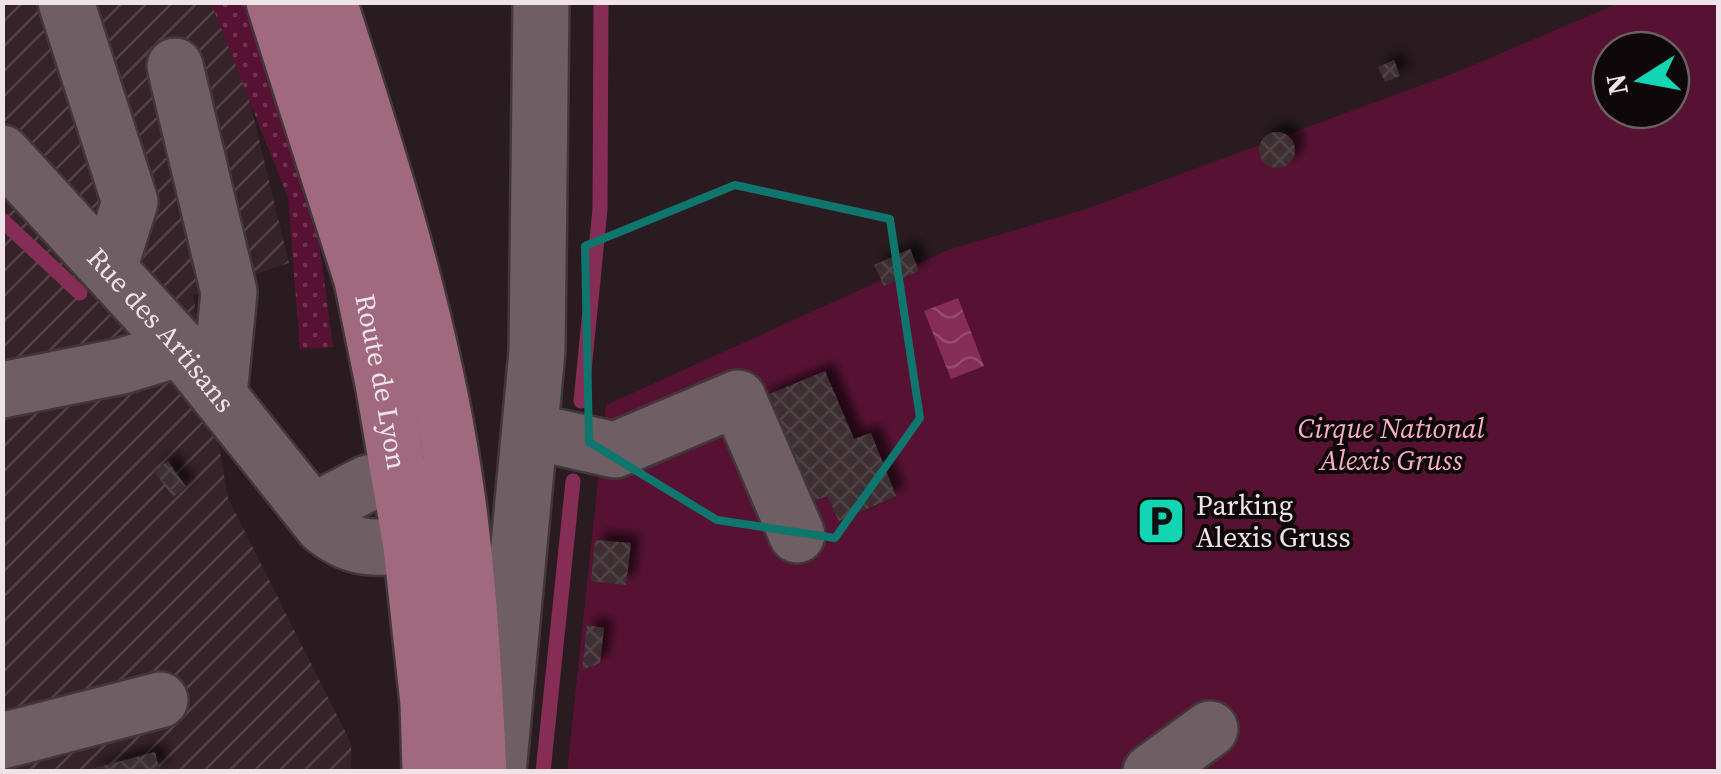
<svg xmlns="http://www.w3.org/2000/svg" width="1721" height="774" viewBox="0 0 1721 774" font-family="'Source Serif 4',serif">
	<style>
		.industrial { fill: url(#industrial-furrows) }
		.grass { fill: url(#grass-dots) }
		.park { fill: #571233; fill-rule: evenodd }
		.water { fill: url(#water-waves) }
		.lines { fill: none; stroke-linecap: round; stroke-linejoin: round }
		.stream { stroke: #862d55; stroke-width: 15 }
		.building { fill: url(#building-cross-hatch); filter: url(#shadow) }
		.minor-casing { stroke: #42373b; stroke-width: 60 }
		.major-casing { stroke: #42373b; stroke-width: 60 }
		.minor { stroke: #6f5e64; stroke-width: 55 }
		.major { stroke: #a0697e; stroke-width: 55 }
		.marked { fill: none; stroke: #0f766e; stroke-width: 8; stroke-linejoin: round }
		.labels { text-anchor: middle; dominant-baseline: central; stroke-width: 8; stroke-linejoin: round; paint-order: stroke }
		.street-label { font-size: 28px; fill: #eee4e7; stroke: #0e080a }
		.park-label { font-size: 28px; font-style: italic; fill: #f7acc8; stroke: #0e080a }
		.poi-label { font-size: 28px; fill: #eee4e7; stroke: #0e080a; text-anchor: start }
	</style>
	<defs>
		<pattern id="industrial-furrows" width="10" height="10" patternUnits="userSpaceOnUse" patternTransform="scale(2.5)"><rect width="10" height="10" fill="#362229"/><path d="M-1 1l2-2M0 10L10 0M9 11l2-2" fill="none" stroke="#534248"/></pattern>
		<pattern id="grass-dots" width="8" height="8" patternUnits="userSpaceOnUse" patternTransform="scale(2.5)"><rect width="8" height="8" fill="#571233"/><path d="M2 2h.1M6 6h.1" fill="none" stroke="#6f3451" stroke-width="1.8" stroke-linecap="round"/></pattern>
		<pattern id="water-waves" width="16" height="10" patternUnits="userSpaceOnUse" patternTransform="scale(2.5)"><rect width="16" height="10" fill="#862d55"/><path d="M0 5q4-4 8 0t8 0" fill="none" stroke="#974b6d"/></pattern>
		<pattern id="building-cross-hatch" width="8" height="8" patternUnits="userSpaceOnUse" patternTransform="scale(2.5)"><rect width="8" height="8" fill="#3d2e33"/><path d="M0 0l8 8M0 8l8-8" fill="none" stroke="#504247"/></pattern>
		<filter id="shadow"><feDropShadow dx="9" dy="-9" stdDeviation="5" flood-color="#0009"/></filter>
	</defs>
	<rect width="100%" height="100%" fill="#291b20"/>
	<path class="industrial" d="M 2,3 L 226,3 L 289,263 L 193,296 L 228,498 L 351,743 L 351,771 L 3,771 Z"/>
	<path class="grass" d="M 211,3 L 249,3 L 313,197 L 333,347 L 300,349 L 288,198 Z"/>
	<path class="park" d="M 1619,3 L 1718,3 L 1718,771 L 567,772 L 606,405 L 948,250 L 1086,209 L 1457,72 ZM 1611,50 L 1671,50 L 1671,110 L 1611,110 Z"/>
	<path class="water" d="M 958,298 L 984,366 L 951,379 L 924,311 Z"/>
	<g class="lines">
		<path class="stream" d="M 2,220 L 80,293
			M 581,401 L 600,209 L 601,2
			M 543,772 L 573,481"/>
	</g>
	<path class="building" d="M 1394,60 L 1400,76 L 1385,82 L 1378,67 Z
		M1259 150a18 18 0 1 1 36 0a18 18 0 1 1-36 0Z
		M 910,249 L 919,271 L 884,286 L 874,265 Z
		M 825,371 L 854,439 L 871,433 L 896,496 L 839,521 L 827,496 L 811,502 L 781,426 L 773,429 L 760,398 Z
		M 168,461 L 186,487 L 173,497 L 154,471 Z
		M 595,540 L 631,543 L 626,585 L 591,581 Z
		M 587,625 L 604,628 L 600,663 L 582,670 Z
		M 155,752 L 160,772 L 88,772 L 88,770 Z"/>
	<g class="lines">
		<g class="minor-casing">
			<g id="minor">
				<path d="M 66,2 L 130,202 L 109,268"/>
				<path d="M 175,66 L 229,292 L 219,395"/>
				<path id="s1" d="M 2,153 L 181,348 L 323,526 C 353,551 374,548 411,546 L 437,508"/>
				<path d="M 2,390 L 122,366 L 181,348"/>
				<path d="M 530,431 L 615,450 L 738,398 L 797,535"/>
				<path d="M 312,512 L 368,483 L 400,477 L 414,488 L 429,511"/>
				<path d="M 2,741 L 160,700"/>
				<path d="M 498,772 L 537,351 L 541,2"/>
				<path d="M 1151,772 L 1210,729"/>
			</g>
		</g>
		<g class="major-casing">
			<g id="major">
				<path id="s2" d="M 274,2 L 362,280 L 383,383 L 411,546 L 428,703 L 430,772"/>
				<path d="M 329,2 C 379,157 430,314 454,475 C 469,573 474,673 479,772"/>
			</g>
		</g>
		<use href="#minor" class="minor"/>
		<use href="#major" class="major"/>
	</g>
	<path class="marked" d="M 735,185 L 890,219 L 920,418 L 835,538 L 717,520 L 589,442 L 585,246 Z"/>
	<defs>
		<g id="parking-square" transform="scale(2.5)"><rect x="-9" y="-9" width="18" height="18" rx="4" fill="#14d5b3" stroke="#0e080a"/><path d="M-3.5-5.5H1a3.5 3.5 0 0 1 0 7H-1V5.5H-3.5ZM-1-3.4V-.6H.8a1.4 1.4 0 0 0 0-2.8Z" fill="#111"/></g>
	</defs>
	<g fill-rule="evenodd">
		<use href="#parking-square" x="1161" y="521"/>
	</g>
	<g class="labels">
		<g class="street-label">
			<text stroke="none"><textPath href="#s1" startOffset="238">Rue des Artisans</textPath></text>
			<text stroke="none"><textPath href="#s2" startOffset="395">Route de Lyon</textPath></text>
		</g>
		<g class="park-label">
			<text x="1391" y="428">Cirque National<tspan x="1391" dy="32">Alexis Gruss</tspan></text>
		</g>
		<g class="poi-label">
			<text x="1196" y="505">Parking<tspan x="1196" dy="32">Alexis Gruss</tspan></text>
		</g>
	</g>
	<rect width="1721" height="774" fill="none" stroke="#eee4e7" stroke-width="10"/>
	<g transform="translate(1641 80) rotate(259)"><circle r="48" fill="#0e080a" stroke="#686062" stroke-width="2.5"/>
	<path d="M0-8L18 38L0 25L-18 38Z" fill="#14d5b3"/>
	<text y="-15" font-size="28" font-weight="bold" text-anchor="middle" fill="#eee4e7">N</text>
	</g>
</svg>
